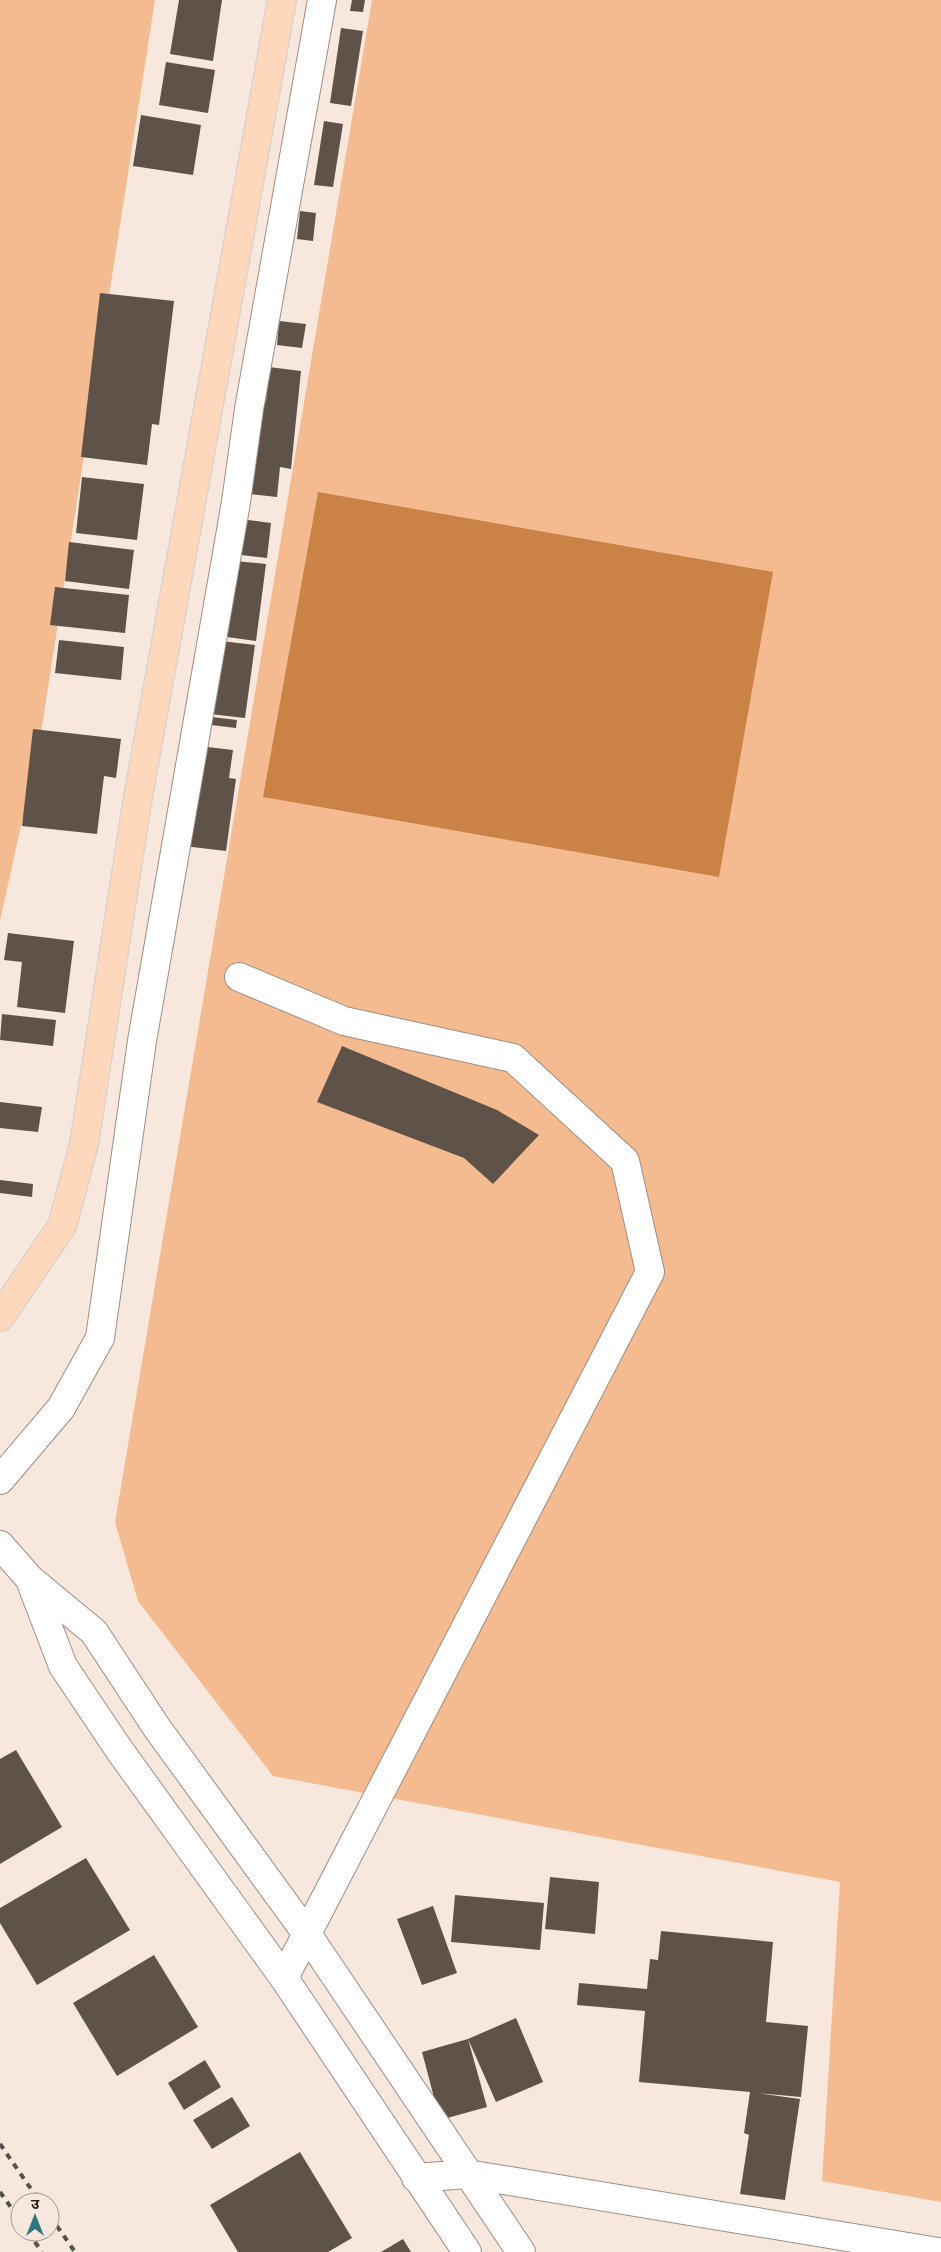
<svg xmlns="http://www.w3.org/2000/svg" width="941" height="2252" viewBox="0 0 941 2252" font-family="'Fira Sans Condensed','Noto Sans Devanagari',sans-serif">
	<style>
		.green { fill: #f5bb90 }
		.water { fill: #cb8247 }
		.building { fill: #5f5249 }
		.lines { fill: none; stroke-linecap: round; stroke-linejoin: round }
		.minor-casing { stroke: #9d8e84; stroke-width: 30 }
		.major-casing { stroke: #cfcecd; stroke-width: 30 }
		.minor { stroke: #fff; stroke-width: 28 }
		.major { stroke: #fdd8bc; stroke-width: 28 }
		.rail { stroke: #57504a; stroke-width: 4; stroke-dasharray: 6 6; stroke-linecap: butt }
	</style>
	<rect width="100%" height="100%" fill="#f7e7dc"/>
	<path class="green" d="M 0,0 L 155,0 L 40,739 L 0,921 Z
		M 372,0 L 941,0 L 941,2202 L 822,2181 L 840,1882 L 273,1776 L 138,1601 L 115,1522 Z"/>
	<path class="water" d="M 318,492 L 773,572 L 719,877 L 263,797 Z"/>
	<path class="building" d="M 179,0 L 222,0 L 213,61 L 170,54 Z
		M 352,0 L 365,0 L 363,12 L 350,11 Z
		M 341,28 L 363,31 L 351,106 L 330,103 Z
		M 166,62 L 215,70 L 208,113 L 159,105 Z
		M 141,115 L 201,125 L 193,175 L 133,166 Z
		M 324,121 L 343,124 L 333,187 L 314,185 Z
		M 300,211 L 316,213 L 313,241 L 297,239 Z
		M 100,293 L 174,301 L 159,425 L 152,424 L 147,465 L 81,457 Z
		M 279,321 L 306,324 L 302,348 L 277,345 Z
		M 269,367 L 301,371 L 291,469 L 280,467 L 277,497 L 240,493 L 256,401 L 266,401 Z
		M 82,477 L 144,484 L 137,540 L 76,533 Z
		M 240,519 L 271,523 L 267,558 L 232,554 Z
		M 69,542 L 134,550 L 129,589 L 65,581 Z
		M 235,561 L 266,564 L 256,641 L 227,637 Z
		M 55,587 L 129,595 L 125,633 L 50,625 Z
		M 59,640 L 124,647 L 121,680 L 55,673 Z
		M 221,641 L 255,645 L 245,718 L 210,714 Z
		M 204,716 L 237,720 L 236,728 L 203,724 Z
		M 33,729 L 121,739 L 116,778 L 104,776 L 97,834 L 22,826 Z
		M 199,746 L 233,750 L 229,778 L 236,779 L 226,851 L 184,846 Z
		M 8,933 L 74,941 L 65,1013 L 17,1007 L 22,962 L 4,960 Z
		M 2,1014 L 56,1020 L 53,1046 L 0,1040 Z
		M 342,1046 L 497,1110 L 539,1135 L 493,1184 L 464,1158 L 317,1102 Z
		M 0,1102 L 42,1107 L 38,1132 L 0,1128 Z
		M 0,1180 L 33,1184 L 32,1197 L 0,1193 Z
		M 16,1750 L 62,1827 L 0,1864 L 0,1759 Z
		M 86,1858 L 130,1930 L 37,1985 L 0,1923 L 0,1908 Z
		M 550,1877 L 599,1882 L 595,1934 L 545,1929 Z
		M 455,1895 L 544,1903 L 540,1950 L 451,1942 Z
		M 433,1906 L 457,1973 L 422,1985 L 397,1919 Z
		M 661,1931 L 773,1942 L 766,2022 L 808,2026 L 801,2097 L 757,2093 L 800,2099 L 785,2200 L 740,2194 L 749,2135 L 744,2133 L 750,2092 L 639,2082 L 645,2011 L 577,2005 L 579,1983 L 647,1989 L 650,1959 L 658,1960 Z
		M 154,1955 L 198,2027 L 117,2076 L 73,2003 Z
		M 516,2018 L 543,2082 L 496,2102 L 468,2039 Z
		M 468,2039 L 487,2107 L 440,2120 L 422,2052 Z
		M 205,2060 L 221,2087 L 184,2110 L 168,2083 Z
		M 232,2097 L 250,2126 L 212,2149 L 193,2120 Z
		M 300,2152 L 352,2238 L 328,2252 L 238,2252 L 210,2205 Z
		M 403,2239 L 411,2252 L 381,2252 Z"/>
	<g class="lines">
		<g class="minor-casing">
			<path id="minor" d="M 239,977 L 344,1021 L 513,1058 L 625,1161 L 650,1272 L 284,1978
				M 0,1480 L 61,1408 L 100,1338 L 142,1041 L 236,502 L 249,409 L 322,0
				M 0,1545 L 30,1579 L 94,1632 L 157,1728 L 307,1934 L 521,2252
				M 30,1580 L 63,1666 L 120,1751 L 284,1978 L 467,2252
				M 416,2178 L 467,2174 L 938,2252"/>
		</g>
		<g class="major-casing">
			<path id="major" d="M 0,1317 L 62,1226 L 84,1144 L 138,797 L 282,0"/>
		</g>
		<use href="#minor" class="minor"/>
		<use href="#major" class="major"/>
		<path class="rail" d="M 0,2144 L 40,2202
			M 0,2192 L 20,2220
			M 50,2216 L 75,2252
			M 28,2232 L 42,2252"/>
	</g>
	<g transform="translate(35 2217)"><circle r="24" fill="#f7e7dc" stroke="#a39890"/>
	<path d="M0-4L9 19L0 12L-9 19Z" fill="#2f7781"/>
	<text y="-8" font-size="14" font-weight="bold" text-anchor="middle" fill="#26211d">उ</text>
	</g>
</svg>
